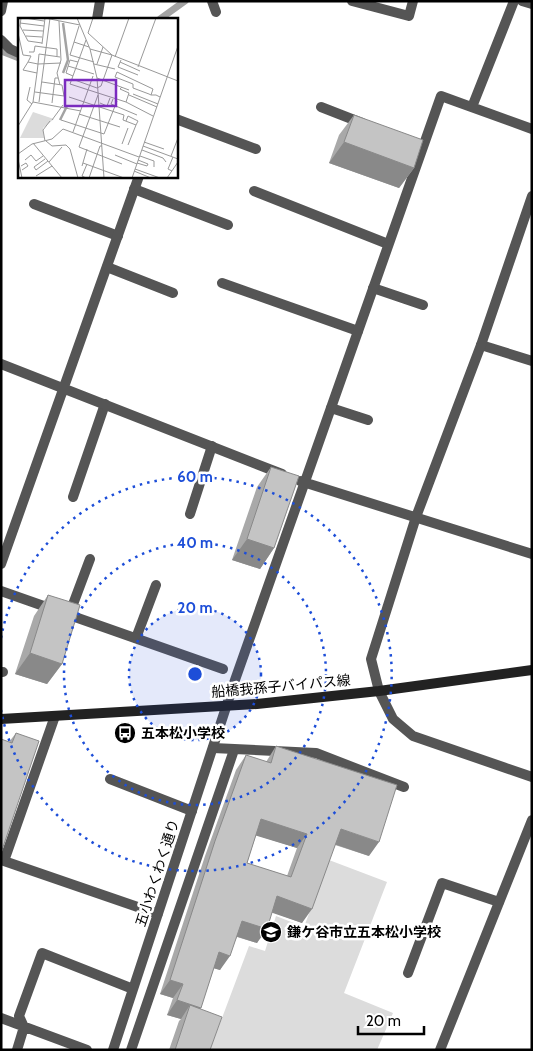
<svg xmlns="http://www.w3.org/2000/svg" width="533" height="1051" viewBox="0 0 533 1051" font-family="Cabin,'Noto Sans JP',sans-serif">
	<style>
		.green { fill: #dcdcdc }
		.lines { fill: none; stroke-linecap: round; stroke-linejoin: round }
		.stream { stroke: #a3a3a3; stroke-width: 7 }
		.lane { stroke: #555; stroke-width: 10 }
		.street { stroke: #555; stroke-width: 10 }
		.secondary { stroke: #222; stroke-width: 10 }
		.wall { fill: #a9a9a9; fill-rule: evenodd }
		.shaded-wall { fill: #898989 }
		.building { fill: #c4c4c4; stroke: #898989; fill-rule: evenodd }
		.ring { fill: none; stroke: #1d4ed8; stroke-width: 2.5; stroke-dasharray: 2.5 5 }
		.labels { text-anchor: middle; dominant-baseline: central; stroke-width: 5; stroke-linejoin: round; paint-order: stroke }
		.street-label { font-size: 14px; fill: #000; stroke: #fff }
		.poi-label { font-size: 14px; font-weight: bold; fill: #000; stroke: #fff; text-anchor: start }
		.inset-river { fill: none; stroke: #a3a3a3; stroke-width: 2.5 }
		.inset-road { fill: none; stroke: #999; stroke-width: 1 }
		.view { fill: #7b2cbf; fill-opacity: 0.15; stroke: #7b2cbf; stroke-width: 2.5 }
		.inset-edge { fill: none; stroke: #000; stroke-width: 2.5 }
		.centre { fill: #1d4ed8; stroke: #fff; stroke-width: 2.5 }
		.ring-label { font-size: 15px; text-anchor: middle; font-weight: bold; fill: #1d4ed8; stroke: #fff; stroke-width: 5; stroke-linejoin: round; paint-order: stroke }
	</style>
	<rect width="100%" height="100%" fill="#fff"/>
	<path class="green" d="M 329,860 L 387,882 L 344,993 L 393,1013 L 377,1050 L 210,1050 L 249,946 L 265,951 L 276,916 L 304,927 Z"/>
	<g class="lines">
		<path class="stream" d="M 160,19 L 185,1
			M 1,51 L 19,58"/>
		<path class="lane" d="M 212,1 L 216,12
			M 352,1 L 409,16 L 413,1
			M 97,19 L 100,1
			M 321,107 L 362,123
			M 176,119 L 256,149
			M 134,189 L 228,225
			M 254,191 L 388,244
			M 34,204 L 118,236
			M 107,267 L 173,293
			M 222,283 L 358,331
			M 373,288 L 423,305
			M 481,345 L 532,361
			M 331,408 L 368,420
			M 73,497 L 105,404
			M 190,514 L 212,446
			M 69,615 L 90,559
			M 136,638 L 156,585
			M 1,672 L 3,672
			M 213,748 L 316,753 L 404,787
			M 110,779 L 192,811
			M 408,973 L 442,883 L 499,902
			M 131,1050 L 234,750"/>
		<path class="street" d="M 522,1 L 532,4
			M 1,11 L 3,1
			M 1,40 L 10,49 L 19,53
			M 472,107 L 514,1
			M 532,196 L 481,345 L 416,517 L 371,659 L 379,691 L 393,719 L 413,736 L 532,777
			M 1,364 L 282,474
			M 300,481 L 532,554
			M 1,564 L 139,176
			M 1,591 L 223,669
			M 55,716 L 4,861 L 158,914
			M 1,1018 L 87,1050
			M 17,1050 L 24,1027 L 19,1016 L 42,953 L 133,989
			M 113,1050 L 235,680 L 441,96 L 532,129
			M 440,1050 L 532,820"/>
		<path class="secondary" d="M 1,719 L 257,704 L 379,691 L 532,670"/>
	</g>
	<path class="wall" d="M 354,115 L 414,168 L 399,188 L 329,163 L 339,135 Z
		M 271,467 L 274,548 L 260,569 L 232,560 L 257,487 Z
		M 48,595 L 62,664 L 47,684 L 15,674 L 34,616 Z
		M 16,733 L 1,853 L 9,742 Z
		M 276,746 L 369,856 L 335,845 L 302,923 L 272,912 L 257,943 L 237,937 L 220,970 L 214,968 L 200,1009 L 210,1050 L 169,1050 L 179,1021 L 181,1019 L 167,1015 L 173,998 L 160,994 L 205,856 L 236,770 L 246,755 L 266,762 ZM 256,835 L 297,848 L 287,876 L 247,863 Z"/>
	<path class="shaded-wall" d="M 344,142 L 414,168 L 399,188 L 329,163 Z
		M 247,539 L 274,548 L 260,569 L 232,560 Z
		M 30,653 L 62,664 L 47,684 L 15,674 Z
		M 261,819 L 307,834 L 297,848 L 251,834 Z
		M 341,829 L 379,842 L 369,856 L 331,843 Z
		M 277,896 L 312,909 L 302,923 L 267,911 Z
		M 242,921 L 267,929 L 257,943 L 232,935 Z
		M 219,952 L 230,956 L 220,970 L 209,967 Z
		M 170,980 L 183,984 L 173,998 L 160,994 Z
		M 177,1000 L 201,1008 L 191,1022 L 190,1005 L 181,1019 L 167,1015 Z"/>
	<path class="building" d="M 354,115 L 423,140 L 414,168 L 344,142 Z
		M 271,467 L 299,476 L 274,548 L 247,539 Z
		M 48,595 L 80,605 L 62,664 L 30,653 Z
		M 16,733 L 39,741 L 1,853 L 1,739 L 12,743 Z
		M 276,746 L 397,785 L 379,842 L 341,829 L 312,909 L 277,896 L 267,929 L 242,921 L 230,956 L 219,952 L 201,1008 L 177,1000 L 183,984 L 170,980 L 215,841 L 246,755 L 271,763 ZM 261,819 L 307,834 L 291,877 L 247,863 Z
		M 190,1005 L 222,1017 L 210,1050 L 175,1050 Z"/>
	<circle cx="195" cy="674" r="66" fill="#1d4ed8" fill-opacity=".12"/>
	<g class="ring">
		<circle cx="195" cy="674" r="66"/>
		<circle cx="195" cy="674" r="131"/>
		<path d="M1 638A197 197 0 1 1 1 710"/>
	</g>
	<defs>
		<g id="bus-disc" transform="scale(1.125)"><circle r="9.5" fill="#000" stroke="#fff"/><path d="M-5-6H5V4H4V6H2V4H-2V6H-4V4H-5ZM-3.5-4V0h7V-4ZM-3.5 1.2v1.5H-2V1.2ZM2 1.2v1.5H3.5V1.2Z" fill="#fff"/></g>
		<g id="school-disc" transform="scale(1.125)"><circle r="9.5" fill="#000" stroke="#fff"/><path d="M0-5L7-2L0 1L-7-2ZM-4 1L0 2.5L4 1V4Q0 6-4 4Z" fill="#fff"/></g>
	</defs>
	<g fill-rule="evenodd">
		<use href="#bus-disc" x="125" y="733"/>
		<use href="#school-disc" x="271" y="932"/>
	</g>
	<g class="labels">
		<g class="street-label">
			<text transform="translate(281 686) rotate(-5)">船橋我孫子バイパス線</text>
			<text transform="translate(157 873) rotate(-72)">五小わくわく通り</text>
		</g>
		<g class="poi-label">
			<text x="141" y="733">五本松小学校</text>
			<text x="287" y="932">鎌ケ谷市立五本松小学校</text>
		</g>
	</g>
	<g transform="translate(18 18)">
		<rect width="160" height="160" fill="#fff"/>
		<path d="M 15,94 L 36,101 L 25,110 L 26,120 L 2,120 Z" fill="#dcdcdc"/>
		<path class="inset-river" d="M 45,55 L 50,42 L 45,5M 42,102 L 49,88"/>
		<path class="inset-road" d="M 3,0 L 2,8 L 10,23 L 24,25M 7,0 L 26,3M 27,0 L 62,7M 59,0 L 72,31 L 79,60 L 86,160M 41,3 L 43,42 L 39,55 L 42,67M 2,5 L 26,8M 61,8 L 52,37 L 76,44M 5,12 L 25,13M 0,15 L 5,37 L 13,38 L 10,44M 70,15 L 94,37 L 160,63M 70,15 L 75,0M 8,18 L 24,19M 68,22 L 52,66 L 108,84 L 135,98M 56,24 L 71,29M 24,26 L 27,0M 11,34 L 16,34 L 17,28 L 39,31 L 39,38M 42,39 L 21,36 L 20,46 L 43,45M 97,39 L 111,0M 103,42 L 100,49 L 120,57M 102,44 L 122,53M 76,46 L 97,51M 79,46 L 85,29M 50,48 L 76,56M 120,49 L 138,0M 55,58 L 48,55 L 52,42 L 60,44M 79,60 L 111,72M 54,61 L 79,70 L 83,68 L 94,37 L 72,31M 12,69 L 9,82 L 14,86M 104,69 L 102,71 L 111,75 L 108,84M 17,74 L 46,78 L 44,67 L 24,64M 115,76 L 140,86M 80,77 L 61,129 L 104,146M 111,77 L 139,89M 133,77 L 135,71 L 99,54 L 97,59 L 115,66 L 115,70 L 131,76 L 133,77 L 138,77 L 142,79M 51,79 L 106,97 L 105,102 L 118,107 L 120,103 L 110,98 L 108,103M 95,81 L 93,86 L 119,97M 15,84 L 63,93M 21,84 L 32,0M 34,85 L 37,60 L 40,60M 82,85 L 89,88 L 92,80M 61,96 L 102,109M 34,102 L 45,87M 43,102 L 86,116 L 99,83M 0,108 L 15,84 L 19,55 L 5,52 L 10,44 L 20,46 L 19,55M 55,114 L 75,58M 27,123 L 25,112 L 32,103M 28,123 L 34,128 L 48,127 L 52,131 L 60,160M 126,124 L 146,131M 15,125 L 44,160M 104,126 L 110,110M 110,127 L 118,107M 125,128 L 160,141M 124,132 L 145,140 L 148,144M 0,136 L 14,126 L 34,121 L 45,111 L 121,139M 97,137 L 119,146M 122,138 L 136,143 L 136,149M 153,138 L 160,120M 0,141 L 4,160M 27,141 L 16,149 L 18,152 L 30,143M 7,142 L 13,137 L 18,143 L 25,138M 31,144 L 44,129M 65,145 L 106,160M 119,145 L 129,148 L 130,146 L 120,142M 3,148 L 8,145 L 10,148 L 4,152M 64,148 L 69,131M 117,151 L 142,160M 116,153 L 133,160M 154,153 L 150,151 L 155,139M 18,158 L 34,148M 68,160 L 64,158 L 69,146M 71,160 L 82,128 L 84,128M 114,160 L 160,28M 149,160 L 160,144"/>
		<path class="view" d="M 47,62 L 98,62 L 98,88 L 47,88 Z"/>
		<rect width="160" height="160" class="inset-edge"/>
	</g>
	<circle cx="195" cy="674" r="8" class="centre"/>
	<g class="ring-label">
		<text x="195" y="482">60 m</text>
		<text x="195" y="548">40 m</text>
		<text x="195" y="613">20 m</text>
	</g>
	<rect width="533" height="1051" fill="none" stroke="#000000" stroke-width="5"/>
	<path d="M358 1026v8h66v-8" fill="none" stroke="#000000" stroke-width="2.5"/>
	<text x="366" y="1026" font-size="15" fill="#000000" stroke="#ffffff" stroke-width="4" paint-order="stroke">20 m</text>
</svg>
